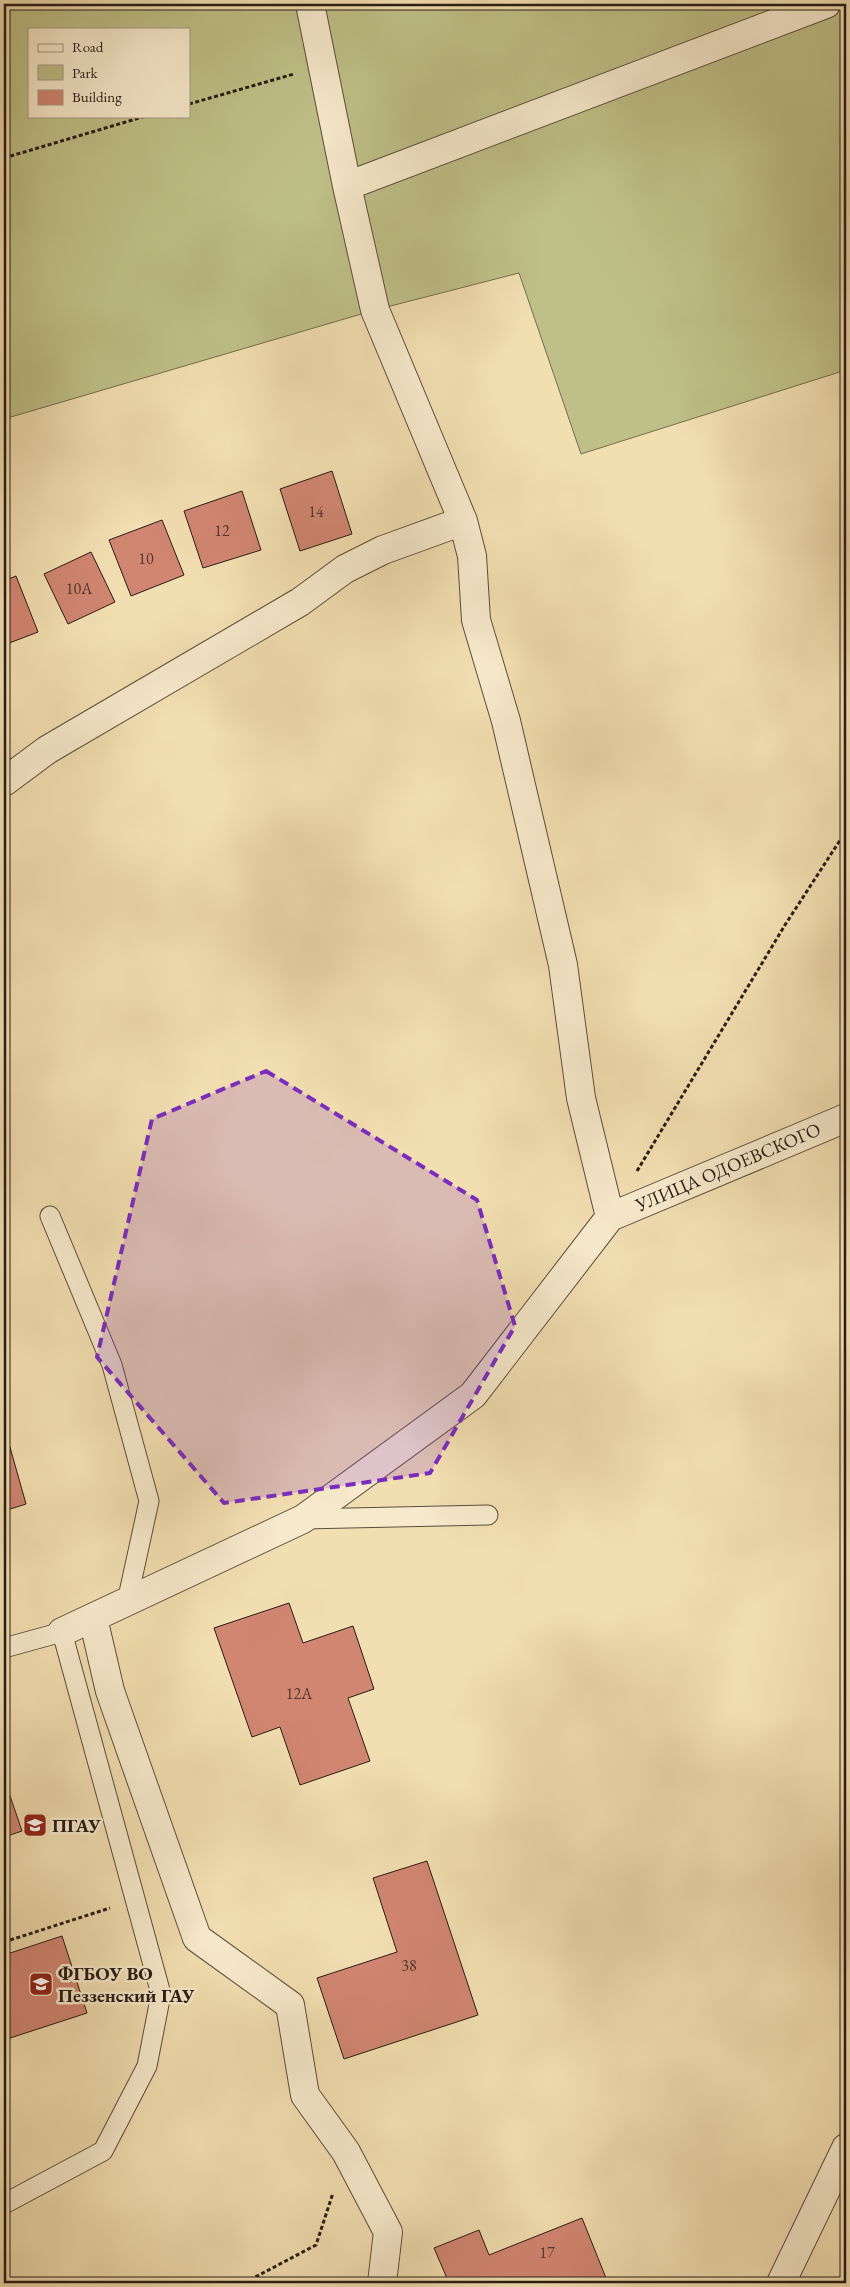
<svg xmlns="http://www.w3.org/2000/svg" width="850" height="2287" viewBox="0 0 850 2287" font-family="'EB Garamond',serif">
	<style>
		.green { fill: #bfc088; stroke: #736e4e; fill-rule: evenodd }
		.building { fill: #d18672; stroke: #271c15 }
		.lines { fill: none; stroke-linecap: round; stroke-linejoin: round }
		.service-casing { stroke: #5a4d3c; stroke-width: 21 }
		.minor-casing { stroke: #5a4d3c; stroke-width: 30 }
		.path { stroke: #271c15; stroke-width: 3; stroke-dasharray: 4 2.5; stroke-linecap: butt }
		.service { stroke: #f7eacc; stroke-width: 19 }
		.minor { stroke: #f7eacc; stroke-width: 28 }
		.marked { fill: #7b2cbf; fill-opacity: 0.2; stroke: #7b2cbf; stroke-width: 4; stroke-dasharray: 10 6; stroke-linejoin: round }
		.labels { text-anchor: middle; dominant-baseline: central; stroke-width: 5; stroke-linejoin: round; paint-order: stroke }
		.number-label { font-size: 16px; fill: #52362c }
		.street-label { font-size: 19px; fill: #271c15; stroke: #f7eacc }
		.poi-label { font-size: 19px; font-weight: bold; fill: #271c15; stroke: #f7eacc; text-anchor: start }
	</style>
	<rect width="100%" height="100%" fill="#f2dfb1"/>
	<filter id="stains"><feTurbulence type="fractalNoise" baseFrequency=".004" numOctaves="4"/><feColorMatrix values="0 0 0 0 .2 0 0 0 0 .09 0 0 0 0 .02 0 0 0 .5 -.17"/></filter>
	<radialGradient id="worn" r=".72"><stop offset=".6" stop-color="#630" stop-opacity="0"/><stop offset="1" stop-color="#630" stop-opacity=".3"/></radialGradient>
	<path class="green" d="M 4,4 L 846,4 L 846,370 L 581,454 L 519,273 L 375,310 L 4,419 ZM 29,29 L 189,29 L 189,116 L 29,116 Z"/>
	<path class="building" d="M 332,471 L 352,534 L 300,551 L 280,489 Z
		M 242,491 L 261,550 L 203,568 L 184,511 Z
		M 162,520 L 184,575 L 131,596 L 109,540 Z
		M 91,552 L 115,602 L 68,624 L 44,574 Z
		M 16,576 L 38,632 L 4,645 L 4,581 Z
		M 4,1426 L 26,1504 L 4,1511 Z
		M 289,1603 L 303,1643 L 353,1626 L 374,1689 L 348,1698 L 370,1761 L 300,1785 L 280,1727 L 252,1737 L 214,1628 Z
		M 8,1790 L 22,1831 L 4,1837 L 4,1791 Z
		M 427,1861 L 478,2015 L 344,2059 L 317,1978 L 397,1952 L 373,1878 Z
		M 62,1936 L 87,2013 L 4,2040 L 4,1955 Z
		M 582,2218 L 608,2283 L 449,2283 L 434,2248 L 479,2230 L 489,2255 Z"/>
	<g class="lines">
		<g class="service-casing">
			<path id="service" d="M 50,1216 L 112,1365 L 149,1501 L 127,1602
				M 303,1519 L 488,1515
				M 4,1648 L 62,1632 L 161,1994 L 147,2066 L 103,2151 L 4,2204"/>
		</g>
		<g class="minor-casing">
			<path id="minor" d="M 310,4 L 347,186 L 375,310 L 463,521 L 472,556 L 476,620 L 506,721 L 563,965 L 581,1098 L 610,1217
				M 347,186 L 826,4
				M 4,782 L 47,750 L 300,602 L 345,569 L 383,550 L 463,521
				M 93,1618 L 110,1691 L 197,1938 L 290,2005 L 305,2095 L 346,2152 L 388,2232 L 382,2283
				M 62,1632 L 303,1519 L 473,1395 L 610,1217 L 846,1118
				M 781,2283 L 846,2148"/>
		</g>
		<path class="path" d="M 189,104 L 294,74
			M 4,158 L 146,116
			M 637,1171 L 785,925 L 846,831
			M 4,1942 L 110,1908
			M 244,2283 L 316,2245 L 333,2193"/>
		<use href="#service" class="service"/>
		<use href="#minor" class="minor"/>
	</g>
	<path class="marked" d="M 266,1071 L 477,1200 L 515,1326 L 430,1473 L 224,1503 L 97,1357 L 152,1119 Z"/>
	<defs>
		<g id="university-square" transform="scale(1.25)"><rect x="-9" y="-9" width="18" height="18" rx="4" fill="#8f2418" stroke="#f7eacc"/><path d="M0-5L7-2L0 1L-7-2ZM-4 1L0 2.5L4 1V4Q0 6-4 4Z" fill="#fff"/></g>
	</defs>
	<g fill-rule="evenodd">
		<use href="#university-square" x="35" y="1825"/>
		<use href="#university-square" x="41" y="1984"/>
	</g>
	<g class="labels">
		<g class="number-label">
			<text x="316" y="511">14</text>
			<text x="222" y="530">12</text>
			<text x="146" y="558">10</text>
			<text x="79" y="588">10А</text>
			<text x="299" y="1693">12А</text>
			<text x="409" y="1965">38</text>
			<text x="547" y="2252">17</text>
		</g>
		<g class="street-label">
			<text transform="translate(728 1167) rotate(-23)">УЛИЦА ОДОЕВСКОГО</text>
		</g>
		<g class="poi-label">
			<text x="52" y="1825">ПГАУ</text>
			<text x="58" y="1973">ФГБОУ ВО<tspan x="58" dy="22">Пеззенский ГАУ</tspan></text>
		</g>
	</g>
	<rect width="850" height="2287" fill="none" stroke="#f2dfb1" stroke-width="20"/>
	<rect x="5" y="5" width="840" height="2277" fill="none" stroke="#271c15" stroke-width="2.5"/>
	<rect x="10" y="10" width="830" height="2267" fill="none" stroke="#271c15"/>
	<rect x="28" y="28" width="162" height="90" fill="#f7eacc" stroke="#a49883"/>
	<rect x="38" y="44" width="25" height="8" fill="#f7eacc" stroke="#a49883"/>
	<text x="72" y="52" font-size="15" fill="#271c15">Road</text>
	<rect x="38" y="65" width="25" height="15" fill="#bfc088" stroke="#a49883"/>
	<text x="72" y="78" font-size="15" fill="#271c15">Park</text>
	<rect x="38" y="90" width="25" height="15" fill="#d18672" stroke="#a49883"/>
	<text x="72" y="102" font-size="15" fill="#271c15">Building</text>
	<rect width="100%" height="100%" filter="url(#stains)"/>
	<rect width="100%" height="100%" fill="url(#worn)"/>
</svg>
